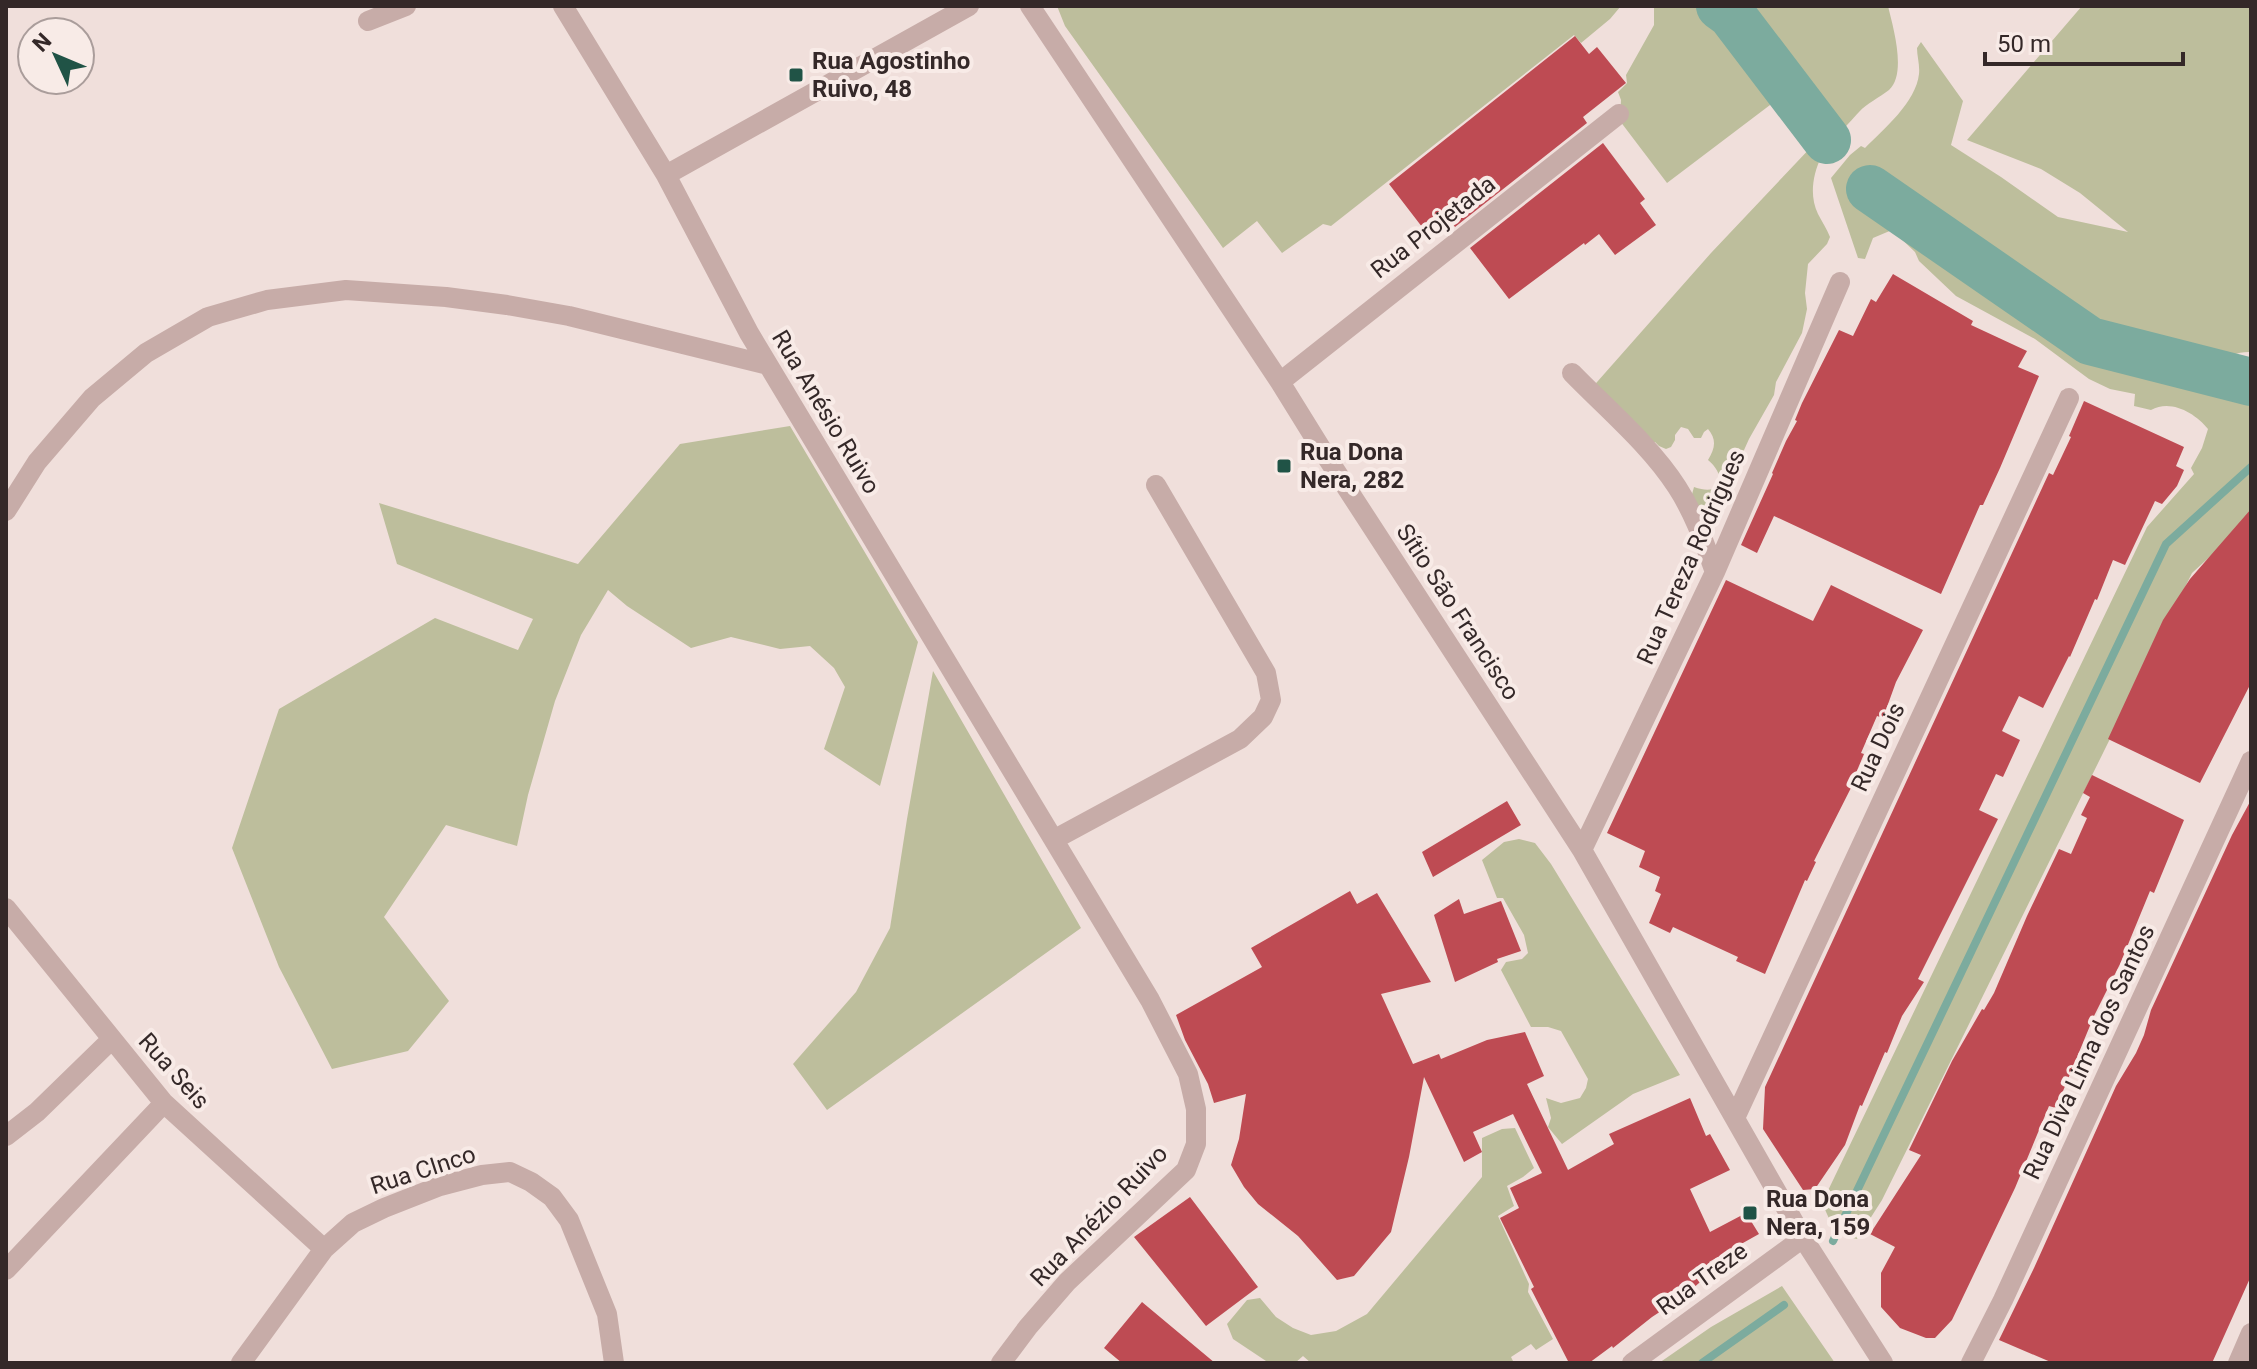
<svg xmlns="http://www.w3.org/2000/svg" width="2257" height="1369" viewBox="0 0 2257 1369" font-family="Roboto,sans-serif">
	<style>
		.green { fill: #bdbe9c }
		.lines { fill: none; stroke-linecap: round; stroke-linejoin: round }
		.stream { stroke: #7cab9e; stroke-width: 8 }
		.river { stroke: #7cab9e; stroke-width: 48 }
		.building { fill: #be4b53 }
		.minor { stroke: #c7aca8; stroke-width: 20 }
		.poi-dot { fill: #205346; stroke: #f8ebe7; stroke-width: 3 }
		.labels { text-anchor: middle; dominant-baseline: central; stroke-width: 8; stroke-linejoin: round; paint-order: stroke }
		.poi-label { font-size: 24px; font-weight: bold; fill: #342828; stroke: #f8ebe7; text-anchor: start }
		.street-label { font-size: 24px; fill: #342828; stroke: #f8ebe7 }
	</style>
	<rect width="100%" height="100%" fill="#f0dfdb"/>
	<path class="green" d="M 1057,6 L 1621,6 L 1610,19 L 1581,43 L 1574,35 L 1331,226 L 1323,224 L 1282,253 L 1257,221 L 1223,248 L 1065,26 Z
		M 1654,6 L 1888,6 C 1893,27 1907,74 1889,90 C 1879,98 1867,103 1859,112 C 1845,127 1836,140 1815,145 L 1821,157 C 1813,175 1809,195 1818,214 C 1822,222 1827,229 1830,237 L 1827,244 L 1808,264 L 1805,293 L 1807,309 L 1802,333 L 1776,382 L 1774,395 L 1749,439 L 1722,499 L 1712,512 L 1706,514 L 1691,498 L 1694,487 C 1722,497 1728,477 1708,460 C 1715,448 1717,440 1708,429 L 1704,432 L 1701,438 L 1694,438 L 1688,429 L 1681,427 L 1675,435 L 1675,440 L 1671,447 L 1666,449 L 1659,446 L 1655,442 L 1649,443 L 1590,390 L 1711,253 L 1814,144 L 1782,106 L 1774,102 L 1667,183 L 1620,121 L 1621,100 L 1618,92 L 1627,83 L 1626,75 L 1654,25 Z
		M 2082,6 L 2251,6 L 2251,352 C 2228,351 2221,367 2199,347 L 2165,346 L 2106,332 L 2077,320 L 2036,298 L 1897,194 L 1877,193 L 1884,219 L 1928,256 L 2015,307 L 2088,353 L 2203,385 L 2239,398 L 2251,399 L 2251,519 L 2192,573 L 1882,1200 L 1857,1239 L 1836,1234 L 1822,1203 L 2147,527 L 2194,474 L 2191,468 L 2202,448 L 2208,429 C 2195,413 2171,399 2151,410 L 2134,406 L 2135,394 L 2110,389 L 2089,379 L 2035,339 L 1956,296 L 1919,261 L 1915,252 L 1892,230 L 1873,238 L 1865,259 L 1858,258 L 1831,178 L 1850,155 L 1861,146 L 1865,148 C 1884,129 1916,102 1919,74 C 1920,66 1917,56 1917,48 L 1921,42 L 1963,101 L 1951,145 L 2001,177 L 2058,217 L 2128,232 L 2080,193 L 2041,169 L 1967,140 Z
		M 790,426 L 918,642 L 880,786 L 824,749 L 845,687 L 834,668 L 810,646 L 780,649 L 731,637 L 691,648 L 627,606 L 608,590 L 581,635 L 555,701 L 528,795 L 517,846 L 446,825 L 384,917 L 449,1001 L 408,1051 L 332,1069 L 279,967 L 232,848 L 279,709 L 435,618 L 518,650 L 533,619 L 397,564 L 379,503 L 578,564 L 680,444 Z
		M 933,671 L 1081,928 L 827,1110 L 793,1064 L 856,992 L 890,928 L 907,819 Z
		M 1519,839 L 1535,843 L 1551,864 L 1680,1075 L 1633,1094 L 1562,1144 L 1548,1127 L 1551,1118 L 1546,1098 L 1561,1103 L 1580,1098 L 1586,1088 L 1588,1079 L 1561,1031 L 1548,1027 L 1531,1027 L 1501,970 L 1506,962 L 1522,959 L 1528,953 L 1524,935 L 1503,898 L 1497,898 L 1482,860 L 1504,842 Z
		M 1515,1128 L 1534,1168 L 1523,1177 L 1507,1186 L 1514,1206 L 1498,1216 L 1529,1284 L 1528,1292 L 1553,1339 L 1536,1350 L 1531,1344 L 1511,1357 L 1514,1363 L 1311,1363 L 1303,1356 L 1295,1363 L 1269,1363 L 1233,1339 L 1227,1324 L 1247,1300 L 1260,1298 L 1276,1317 L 1293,1328 L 1311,1335 L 1336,1331 L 1367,1314 L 1482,1177 L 1482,1138 L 1502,1129 Z
		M 1782,1286 L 1835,1363 L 1659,1363 L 1711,1327 Z"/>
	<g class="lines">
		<path class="stream" d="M 1833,1241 L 2166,544 L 2251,467
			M 1702,1363 L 1784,1305"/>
		<path class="river" d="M 1720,6 L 1731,14 L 1827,140
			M 1870,189 L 2090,341 L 2251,382"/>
	</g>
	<path class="building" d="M 1575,36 L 1589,54 L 1597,47 L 1626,83 L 1583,117 L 1587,123 L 1455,227 L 1450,220 L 1429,236 L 1389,184 Z
		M 1603,143 L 1645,199 L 1640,203 L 1656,225 L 1615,255 L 1599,234 L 1585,245 L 1584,243 L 1509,299 L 1470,248 Z
		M 1893,274 L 1973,321 L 1971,325 L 2027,351 L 2018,367 L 2039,376 L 2000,468 L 1983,505 L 1980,505 L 1941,594 L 1774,516 L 1757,553 L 1741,545 L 1773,474 L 1772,473 L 1786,441 L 1797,421 L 1795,420 L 1802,403 L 1839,330 L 1853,336 L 1871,299 L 1876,302 Z
		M 2084,401 L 2184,447 L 2176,466 L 2184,470 L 2177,486 L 2162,504 L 2155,501 L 2125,565 L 2113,560 L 2097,600 L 2095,599 L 2070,657 L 2069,656 L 2043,708 L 2019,696 L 2002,731 L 2020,740 L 2003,777 L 1996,774 L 1979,810 L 1998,819 L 1918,979 L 1924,982 L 1902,1016 L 1887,1053 L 1885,1052 L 1862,1106 L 1860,1105 L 1845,1145 L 1815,1189 L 1803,1190 L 1763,1129 L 1765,1087 L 2049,473 L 2053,475 L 2071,437 L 2069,436 Z
		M 2251,509 L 2251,683 L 2200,783 L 2108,739 L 2163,620 L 2190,579 Z
		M 1726,580 L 1813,621 L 1831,585 L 1923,630 L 1896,682 L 1883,718 L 1877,716 L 1861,753 L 1864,754 L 1856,773 L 1858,774 L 1814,861 L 1816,862 L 1807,881 L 1805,880 L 1765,974 L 1736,961 L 1738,957 L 1673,927 L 1670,933 L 1649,923 L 1661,894 L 1655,891 L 1660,877 L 1639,867 L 1645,851 L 1607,833 Z
		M 2092,775 L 2184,820 L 2154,893 L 2150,891 L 2120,964 L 2094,1016 L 2056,1108 L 2049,1106 L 2015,1188 L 1952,1320 L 1935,1338 L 1926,1338 L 1900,1328 L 1881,1307 L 1881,1273 L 1895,1247 L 1870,1234 L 1921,1155 L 1909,1150 L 1952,1061 L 1982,1009 L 1984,1010 L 1994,993 L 2027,916 L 2059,849 L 2071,854 L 2087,818 L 2081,815 L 2090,797 L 2083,793 Z
		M 2251,800 L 2251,1276 L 2212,1363 L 2053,1363 L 1999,1340 L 2034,1268 L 2116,1086 L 2136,1053 L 2144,1035 L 2151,1010 L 2232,835 Z
		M 1507,801 L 1521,825 L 1433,877 L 1422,852 Z
		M 1350,891 L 1357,904 L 1377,893 L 1431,982 L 1381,994 L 1413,1064 L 1439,1054 L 1441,1059 L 1487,1040 L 1525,1032 L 1544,1076 L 1527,1084 L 1568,1170 L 1614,1144 L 1609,1134 L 1690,1098 L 1706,1136 L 1710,1134 L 1730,1170 L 1690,1189 L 1710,1232 L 1746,1213 L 1759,1234 L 1709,1262 L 1714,1270 L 1684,1296 L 1652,1317 L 1613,1348 L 1612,1346 L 1589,1363 L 1569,1363 L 1531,1289 L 1534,1287 L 1500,1218 L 1519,1208 L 1510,1188 L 1542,1173 L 1513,1114 L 1473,1132 L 1482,1152 L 1464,1162 L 1424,1077 L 1409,1157 L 1391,1232 L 1354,1276 L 1337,1280 L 1298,1236 L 1258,1204 L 1244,1187 L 1231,1165 L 1239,1139 L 1246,1094 L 1214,1103 L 1208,1084 L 1185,1040 L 1176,1015 L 1262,967 L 1251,948 Z
		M 1459,899 L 1464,914 L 1501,901 L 1521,951 L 1497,959 L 1498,962 L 1455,982 L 1434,915 Z
		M 1190,1197 L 1258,1287 L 1206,1326 L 1134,1237 Z
		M 1142,1302 L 1215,1363 L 1122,1363 L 1104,1348 Z"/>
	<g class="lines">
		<path class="minor" d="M 563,6 L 666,175 L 749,333 L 1150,1000 L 1188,1074 L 1196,1109 L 1196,1144 L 1186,1170 L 1067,1282 L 1028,1327 L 1001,1363
			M 1030,6 L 1280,382 L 1324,453 L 1582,850 L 1803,1238 L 1883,1363
			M 368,21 L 406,6
			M 666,175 L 969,6
			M 1572,373 C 1606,408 1651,446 1677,487 C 1694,513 1704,542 1715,572
			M 1280,382 L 1619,114
			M 6,511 L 37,462 L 92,398 L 146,353 L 208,317 L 267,300 L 346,290 L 446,297 L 507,305 L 569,316 L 768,365
			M 1055,839 L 1240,739 L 1263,717 L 1271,700 L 1266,673 L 1156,485
			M 1582,850 L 1715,572 L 1840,282
			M 6,908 L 164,1103 L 324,1249
			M 1735,1118 L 2069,398
			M 6,1136 L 37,1112 L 112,1039
			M 6,1270 L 164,1103
			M 241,1363 L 324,1249 L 353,1223 L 384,1208 L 440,1186 L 482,1175 L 510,1172 L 531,1182 L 552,1197 L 569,1220 L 607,1314 L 614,1363
			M 1632,1363 L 1803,1238
			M 1971,1363 L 2003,1300 L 2251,761
			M 2238,1363 L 2251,1333"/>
	</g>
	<g class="poi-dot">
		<rect x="788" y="67" width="16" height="16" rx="4"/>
		<rect x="1276" y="458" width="16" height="16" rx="4"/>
		<rect x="1742" y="1205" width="16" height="16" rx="4"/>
	</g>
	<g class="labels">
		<g class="poi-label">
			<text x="812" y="61">Rua Agostinho<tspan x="812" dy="28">Ruivo, 48</tspan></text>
			<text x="1300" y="452">Rua Dona<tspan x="1300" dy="28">Nera, 282</tspan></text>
			<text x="1766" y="1199">Rua Dona<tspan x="1766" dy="28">Nera, 159</tspan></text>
		</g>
		<g class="street-label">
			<text transform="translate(1433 227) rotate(-38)">Rua Projetada</text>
			<text transform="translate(826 412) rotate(59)">Rua Anésio Ruivo</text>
			<text transform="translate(1691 557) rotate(-66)">Rua Tereza Rodrigues</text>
			<text transform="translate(1458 612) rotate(57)">Sítio São Francisco</text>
			<text transform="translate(1878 747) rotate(-65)">Rua Dois</text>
			<text transform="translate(2089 1052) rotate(-65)">Rua Diva Lima dos Santos</text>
			<text transform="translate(174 1071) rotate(48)">Rua Seis</text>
			<text transform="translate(423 1170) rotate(-18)">Rua CInco</text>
			<text transform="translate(1099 1216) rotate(-46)">Rua Anézio Ruivo</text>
			<text transform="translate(1702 1279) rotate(-36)">Rua Treze</text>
		</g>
	</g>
	<rect width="2257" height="1369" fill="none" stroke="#342828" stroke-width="16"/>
	<g transform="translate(56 56) rotate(314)"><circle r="38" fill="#f8ebe7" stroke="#aa9d9b" stroke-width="2"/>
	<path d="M0-6L14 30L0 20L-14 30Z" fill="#205346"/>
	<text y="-12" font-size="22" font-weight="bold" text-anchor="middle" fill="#342828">N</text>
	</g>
	<path d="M1985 52v12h198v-12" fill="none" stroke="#342828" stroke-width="4"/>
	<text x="1997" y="52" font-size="24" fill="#342828" stroke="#f8ebe7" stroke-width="6" paint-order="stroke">50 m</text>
</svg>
